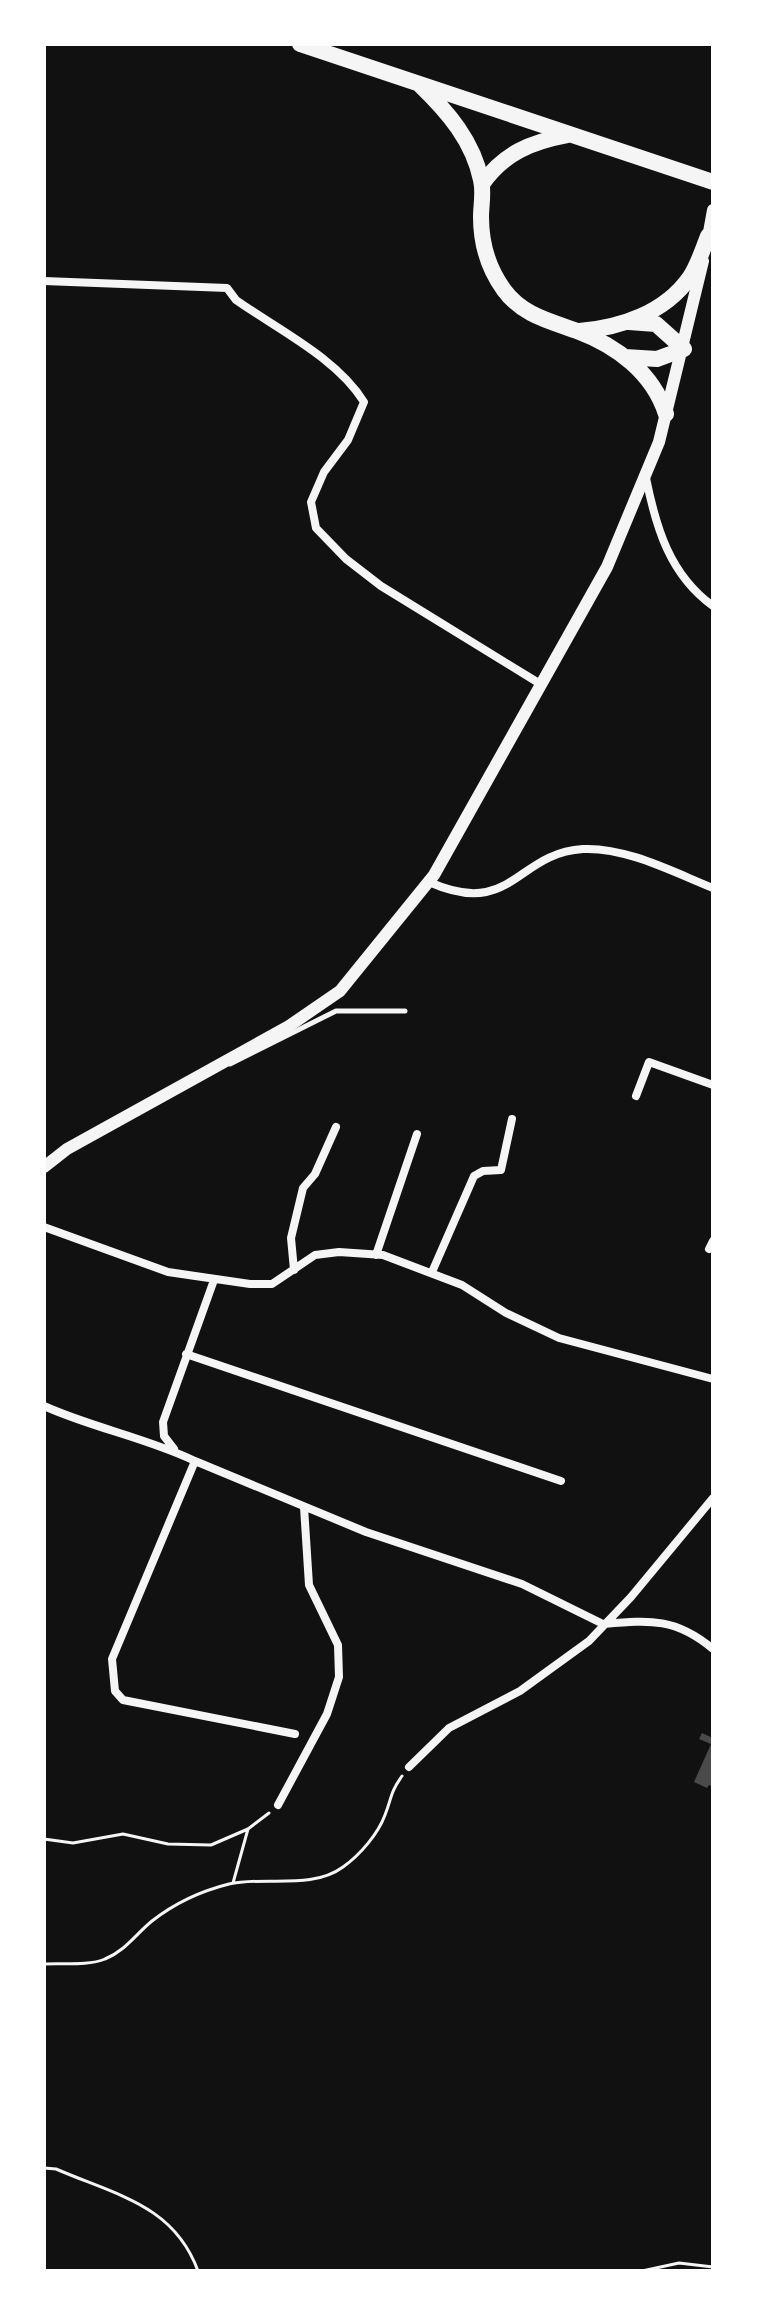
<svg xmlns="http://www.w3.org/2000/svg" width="757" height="2315" viewBox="0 0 757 2315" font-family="'Sofia Sans Condensed',sans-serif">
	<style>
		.building { fill: #4a4a4a }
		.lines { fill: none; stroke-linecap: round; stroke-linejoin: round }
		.path { stroke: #f5f5f5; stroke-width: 3 }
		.service { stroke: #f5f5f5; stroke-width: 5 }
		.minor { stroke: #f5f5f5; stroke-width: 8 }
		.tertiary { stroke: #f5f5f5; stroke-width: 12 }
		.trunk { stroke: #f5f5f5; stroke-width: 16 }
	</style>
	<rect width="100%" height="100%" fill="#111"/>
	<path class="building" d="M 702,1733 L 713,1738 L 713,1787 L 709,1785 L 707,1788 L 694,1782 L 711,1744 L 699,1739 Z"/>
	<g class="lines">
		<path class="path" d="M 44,1839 L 73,1843 L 123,1834 L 168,1844 L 211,1845 L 248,1829 L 269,1813
			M 233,1883 L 248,1829
			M 44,1964 C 62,1963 89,1966 105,1959 C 125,1951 136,1934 152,1921 C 175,1903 201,1891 229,1884 C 265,1876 312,1890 343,1867 C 360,1855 378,1834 385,1815 C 392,1797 390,1793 402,1776
			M 44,2168 L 56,2169 C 116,2195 174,2205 198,2271
			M 642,2271 L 679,2263 L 713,2267"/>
		<path class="service" d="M 230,1064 L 336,1011 L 405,1011"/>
		<path class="minor" d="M 44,281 L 227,288 L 236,300 C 277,329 337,358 364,402 L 348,440 L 324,472 L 311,502 L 316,528 L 346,559 L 381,586 L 542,685
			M 646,478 C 656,528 670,575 713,606
			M 429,882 C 512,919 516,853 583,849 C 626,847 673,872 713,888
			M 636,1096 L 649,1062 L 713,1085
			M 44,1227 L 168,1272 L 250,1284 L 272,1284 L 315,1255 L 339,1252 L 383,1255 L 462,1285 L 506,1313 L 559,1338 L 713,1379
			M 709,1249 L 713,1241
			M 376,1255 L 417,1134
			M 294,1270 L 291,1238 L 303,1188 L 315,1174 L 336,1127
			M 432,1272 L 474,1176 L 483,1171 L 501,1170 L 512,1119
			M 186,1354 L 561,1481
			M 44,1406 C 93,1428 147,1438 195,1461 L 366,1532 L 522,1584 L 603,1624
			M 174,1449 L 164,1436 L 163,1422 L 214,1280
			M 195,1461 L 112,1659 L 115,1691 L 123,1700 L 295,1734
			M 604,1624 C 651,1620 676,1618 713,1649
			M 409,1767 L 449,1728 L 520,1691 L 589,1641 L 631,1597 L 713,1498
			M 278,1805 L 327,1714 L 339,1677 L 338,1645 L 309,1585 L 304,1507"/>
		<path class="tertiary" d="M 707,243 L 713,210
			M 44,1167 L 67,1149 L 289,1026 L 340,991 L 434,875 L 607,567 L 659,442 L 703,261"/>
		<path class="trunk" d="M 300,44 L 713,182
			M 420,85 C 448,112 473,141 481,180 C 484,192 481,205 481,217 C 481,244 488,268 504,290 C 522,315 550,321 577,331 C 617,346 653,373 666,414
			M 482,184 C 504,153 531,142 568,135
			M 579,331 C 620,328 665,313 690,277 C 698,265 703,249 708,236
			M 625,357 L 657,359 L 684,349 L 656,324 L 629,322"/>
	</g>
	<rect width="757" height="2315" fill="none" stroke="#ffffff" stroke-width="92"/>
</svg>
